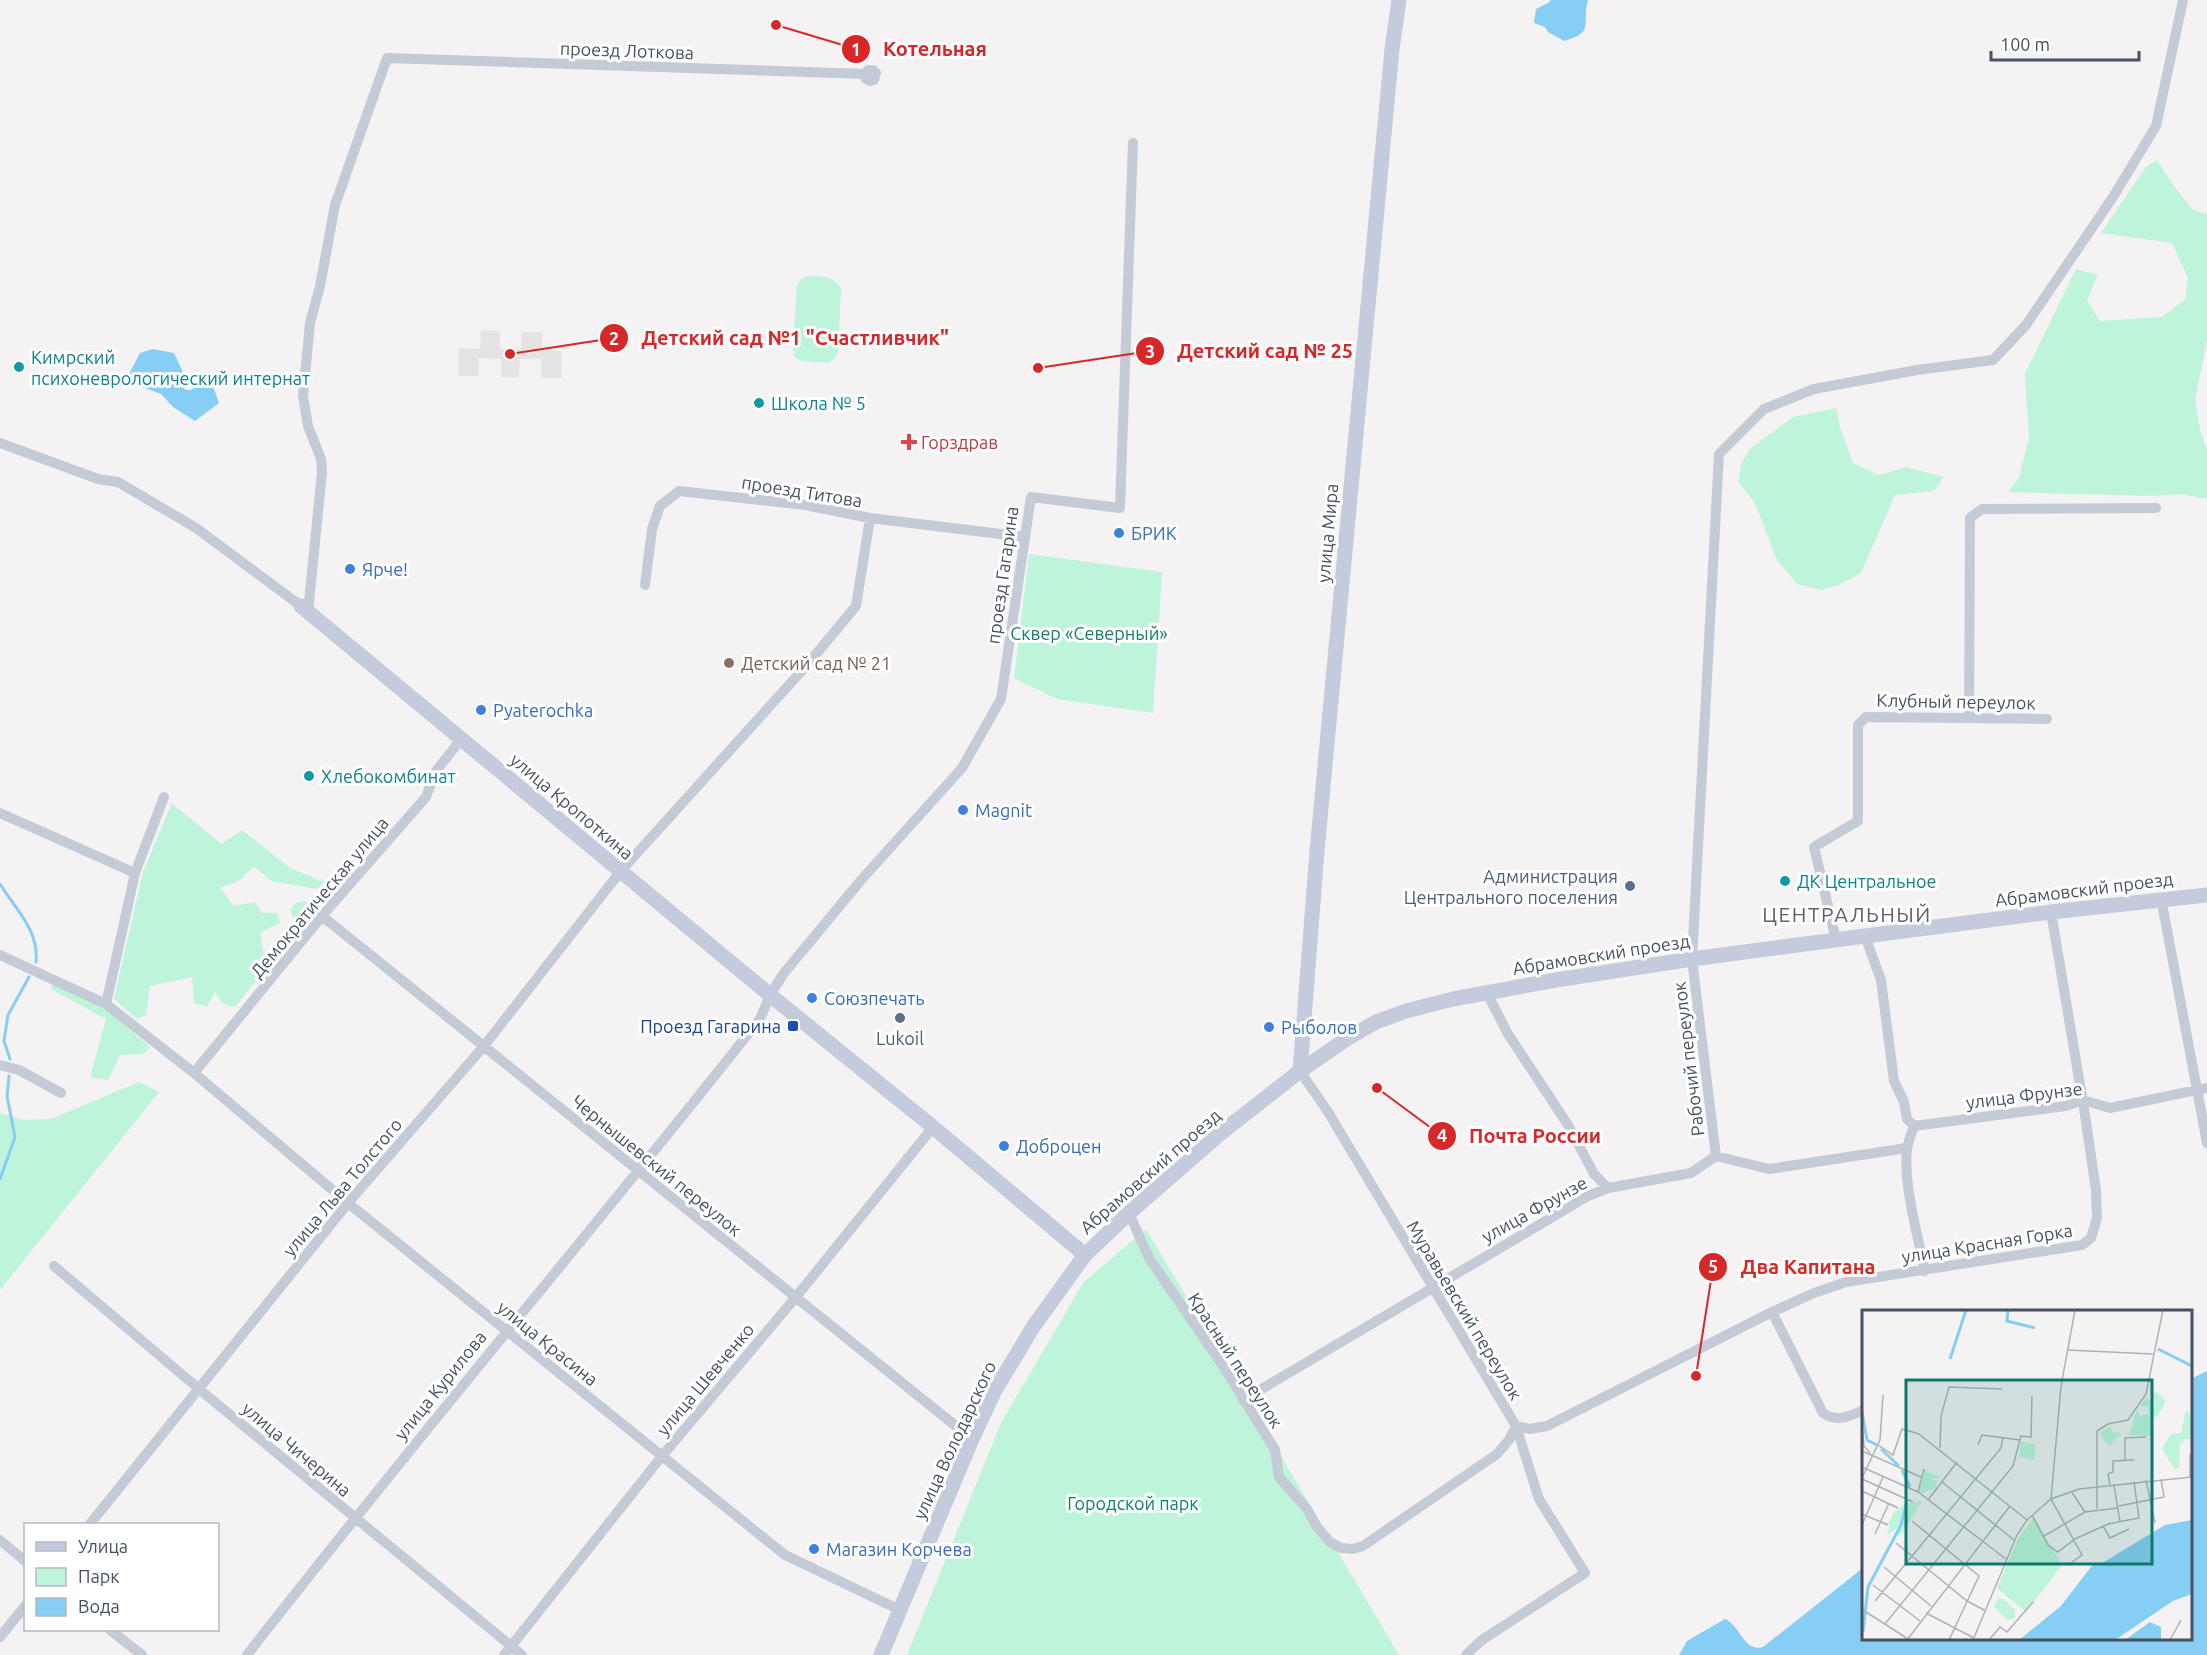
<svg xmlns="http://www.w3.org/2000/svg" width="2207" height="1655" viewBox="0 0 2207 1655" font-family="Ubuntu,sans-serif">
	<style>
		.education { fill: #e5e3e3 }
		.green { fill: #bef4da }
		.water { fill: #87cef4 }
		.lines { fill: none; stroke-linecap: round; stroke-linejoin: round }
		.stream { stroke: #87cef4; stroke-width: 3 }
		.street { stroke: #c4cbd7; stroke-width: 10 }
		.secondary { stroke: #c3cbdc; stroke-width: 15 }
		.culture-dot { fill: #0f9aa8; stroke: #fff; stroke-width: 2 }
		.health-dot { fill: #e0444e; stroke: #fff; stroke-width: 2 }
		.shop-dot { fill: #3f7fe0; stroke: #fff; stroke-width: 2 }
		.education-dot { fill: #8d6e63; stroke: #fff; stroke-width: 2 }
		.service-dot { fill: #5c6f8a; stroke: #fff; stroke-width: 2 }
		.transit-dot { fill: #1a4fb4; stroke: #fff; stroke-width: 2 }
		.labels { text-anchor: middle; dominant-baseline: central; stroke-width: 6; stroke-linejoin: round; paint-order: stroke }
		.street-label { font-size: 18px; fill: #475161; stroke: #fff }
		.culture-label { font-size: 18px; fill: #0d838f; stroke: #fff; text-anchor: start }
		.health-label { font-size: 18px; fill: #be3a42; stroke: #fff; text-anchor: start }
		.shop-label { font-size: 18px; fill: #366cbe; stroke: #fff; text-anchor: start }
		.park-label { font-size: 18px; fill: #0f855b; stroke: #fff }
		.education-label { font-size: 18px; fill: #785e54; stroke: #fff; text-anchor: start }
		.service-label { font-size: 18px; fill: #4e5e75; stroke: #fff; text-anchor: end }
		.transit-label { font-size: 18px; fill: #164399; stroke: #fff; text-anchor: end }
		.quarter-label { font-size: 21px; letter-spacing: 1.5px; fill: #5d6067; stroke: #fff }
		.inset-river { fill: none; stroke: #87cef4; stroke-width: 3 }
		.inset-road { fill: none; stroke: #afb2b8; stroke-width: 1.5 }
		.view { fill: #0f766e; fill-opacity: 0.15; stroke: #0f766e; stroke-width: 3 }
		.inset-edge { fill: none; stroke: #475161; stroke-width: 3 }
		.leader { fill: none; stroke: #d62828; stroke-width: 2 }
		.callout-dot { fill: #d62828; stroke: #fff; stroke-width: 2 }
		.mark-label { font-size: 18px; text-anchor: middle; font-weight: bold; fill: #fff }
		.callout-label { font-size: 20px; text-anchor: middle; font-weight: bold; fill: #d62828; stroke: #fff; stroke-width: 6; stroke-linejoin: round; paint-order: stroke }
	</style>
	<rect width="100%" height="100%" fill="#f4f2f2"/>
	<path class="education" d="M 481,330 L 500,331 L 500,349 L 521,349 L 522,332 L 542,332 L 542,350 L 562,351 L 561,378 L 541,378 L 541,359 L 520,359 L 519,378 L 501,377 L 501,359 L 479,358 L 478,376 L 458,376 L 459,348 L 480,349 Z"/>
	<path class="green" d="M 2157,160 L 2173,185 L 2193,210 L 2207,214 L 2207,340 L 2195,400 L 2200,430 L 2207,450 L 2207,499 L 2181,494 L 2153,496 L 2008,492 L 2019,478 L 2029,437 L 2025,374 L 2076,269 L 2098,275 L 2087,300 L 2100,321 L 2162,317 L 2185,300 L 2188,278 L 2172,243 L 2101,233 L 2146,167 Z
		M 808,276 C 822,277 834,275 841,289 L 838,351 L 835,358 L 828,363 L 802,361 L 795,357 L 793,350 L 797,286 L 801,279 Z
		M 1836,408 L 1840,427 L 1853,463 L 1879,475 L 1906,467 L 1944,477 L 1934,491 L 1895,495 L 1861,573 L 1838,585 L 1822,590 L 1797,584 L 1777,560 L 1755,503 L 1738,482 L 1742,462 L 1750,449 L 1793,417 Z
		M 1029,554 L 1162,572 L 1153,713 L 1057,699 L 1014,678 Z
		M 172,803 L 221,844 L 242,830 L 290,868 L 324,882 L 317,889 L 271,881 L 254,866 L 240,880 L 220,888 L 234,906 L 255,902 L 262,913 L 277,913 L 280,923 L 260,933 L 266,968 L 235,1007 L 223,1004 L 215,992 L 207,1007 L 194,1003 L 192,977 L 150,986 L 146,1015 L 137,1019 L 114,999 L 143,872 Z
		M 306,901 L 315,911 L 308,920 L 297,925 L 290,910 L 296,903 Z
		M 54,982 L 108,1010 L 150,1047 L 143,1054 L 120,1055 L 108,1080 L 90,1077 L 106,1019 L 51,989 Z
		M 139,1082 L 159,1092 L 0,1290 L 0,1113 L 24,1120 L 51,1119 Z
		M 1146,1229 L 1399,1655 L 907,1655 L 1001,1423 L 1083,1283 Z"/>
	<path class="water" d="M 1551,0 L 1588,0 C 1581,24 1596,32 1564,41 L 1548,32 L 1545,27 L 1534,23 L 1536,9 L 1548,3 Z
		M 153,349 L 174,353 L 182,370 L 182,383 L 185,390 L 191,390 L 203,382 L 214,389 L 219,403 L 195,421 L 173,407 L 161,394 L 134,384 L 129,374 L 140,353 Z
		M 2207,1371 L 2207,1655 L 1679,1655 L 1687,1641 L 1725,1619 C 1741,1626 1743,1652 1763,1647 L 1863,1568 L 1864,1638 L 2190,1638 L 2191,1379 Z"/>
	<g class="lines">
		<path class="stream" d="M 0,884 C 16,910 39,930 36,962
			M 10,1059 L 4,1041 L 8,1015 L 29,977
			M 0,1179 L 15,1137 L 7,1096 L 9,1076"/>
		<path class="street" d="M 0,443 L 98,479 L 118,482 L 196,528 L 301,606
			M 645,585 L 652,529 L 660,506 L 679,491 L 805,505 L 870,518 L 1025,537
			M 308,612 L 322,472 L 321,459 L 308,426 L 303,396 L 310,323 L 320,286 L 335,205 L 387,58 L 865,74 L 866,79 L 870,81 L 874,80 L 876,73 L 873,70 L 868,70 L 865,74
			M 1969,718 L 1970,518 L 1982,509 L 2156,508
			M 0,813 L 135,873
			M 2161,898 L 2207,1143
			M 322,916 L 972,1439
			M 1865,936 L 1881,980 L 1894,1081 L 1904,1102 L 1907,1119 L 1914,1126
			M 1836,940 L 1814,847 L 1858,821 L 1858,725 L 1866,717 L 2047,719
			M 0,955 L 106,1004 L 194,1073 L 348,1203 L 785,1555 L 900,1610
			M 1487,993 L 1508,1034 L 1568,1125 L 1594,1174 L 1608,1188
			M 106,1004 L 135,873 L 164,797
			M 0,1065 L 19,1070 L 61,1093
			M 1300,1071 L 1328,1112 L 1516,1426 L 1539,1499 L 1585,1573 L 1482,1640 L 1466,1655
			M 194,1073 L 322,916 L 426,797 L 436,771 L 462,738
			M 1914,1126 L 2066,1106 L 2083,1100 L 2110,1108 L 2207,1088
			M 1914,1126 C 1912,1133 1908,1141 1907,1149 C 1903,1184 1918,1236 1925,1271
			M 1716,1156 L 1692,959 L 1719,454 L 1764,409 L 1814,389 L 1917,370 L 1993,360 L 2026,325 L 2113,197 L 2156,126 L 2183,0
			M 1129,1213 L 1149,1258 L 1225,1369 L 1275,1450 L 1279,1477 L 1307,1509 L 1317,1527 L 1330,1542 L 1341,1548 L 1353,1549 L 1363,1546 L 1497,1454 L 1509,1440 L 1516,1426 L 1530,1429 L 1547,1426 L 1772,1312 L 1814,1293 L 1846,1282 L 2082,1245 L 2091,1238 L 2097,1218 L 2096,1190 L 2085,1115 L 2051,912
			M 54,1266 L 199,1389 L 522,1655
			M 1772,1312 L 1823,1413 C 1837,1423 1849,1416 1864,1410
			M 1243,1400 L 1588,1196 L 1608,1188 L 1691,1173 L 1716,1156 L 1769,1169 L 1907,1148
			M 90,1524 L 348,1203 L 484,1046 L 620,872 L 807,665 L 856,606 L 870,518
			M 0,1540 L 26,1562
			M 110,1630 L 142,1655
			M 0,1637 L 26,1605
			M 247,1655 C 414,1440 591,1233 760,1019 L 770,995 L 784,973 L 862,879 L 962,768 L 1001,699 L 1031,497 L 1120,508 L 1133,143
			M 504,1655 L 662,1456 L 796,1297 L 933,1127"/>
		<path class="secondary" d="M 301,606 L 770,995 L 933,1127 L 1085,1255
			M 1300,1071 L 1317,851 L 1392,49 L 1399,0
			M 881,1655 L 972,1439 L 994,1392 L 1033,1327 L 1085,1255 L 1129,1213 L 1222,1132 L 1300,1071 L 1348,1038 L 1376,1022 L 1406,1011 L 1453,999 L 1556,980 L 1692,959 L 1865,936 L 2051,912 L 2207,895"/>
	</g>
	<g class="culture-dot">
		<circle cx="19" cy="367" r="6"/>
		<circle cx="759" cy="403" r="6"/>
		<circle cx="309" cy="776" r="6"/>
		<circle cx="1785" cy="881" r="6"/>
	</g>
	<path class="health-dot" d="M906 433h6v6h6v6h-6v6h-6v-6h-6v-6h6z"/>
	<g class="shop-dot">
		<circle cx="1119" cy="533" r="6"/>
		<circle cx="350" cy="569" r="6"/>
		<circle cx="481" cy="710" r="6"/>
		<circle cx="963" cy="810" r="6"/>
		<circle cx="812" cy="998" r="6"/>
		<circle cx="1269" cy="1027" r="6"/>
		<circle cx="1004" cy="1146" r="6"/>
		<circle cx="814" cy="1549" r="6"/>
	</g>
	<circle class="education-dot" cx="729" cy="663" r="6"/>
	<g class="service-dot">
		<circle cx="1630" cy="886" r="6"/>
		<circle cx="900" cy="1018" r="6"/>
	</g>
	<rect class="transit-dot" x="787" y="1020" width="12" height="12" rx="3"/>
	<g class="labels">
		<g class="street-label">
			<text transform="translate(627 50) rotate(2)">проезд Лоткова</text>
			<text transform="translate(802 491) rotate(9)">проезд Титова</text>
			<text transform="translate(1327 533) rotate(-85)">улица Мира</text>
			<text transform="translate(1002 575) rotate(-82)">проезд Гагарина</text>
			<text transform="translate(1956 701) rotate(1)">Клубный переулок</text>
			<text transform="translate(572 806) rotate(40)">улица Кропоткина</text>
			<text transform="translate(2084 889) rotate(-7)">Абрамовский проезд</text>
			<text transform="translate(319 897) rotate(-50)">Демократическая улица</text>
			<text transform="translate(1601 954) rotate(-9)">Абрамовский проезд</text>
			<text transform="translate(1688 1059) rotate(-97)">Рабочий переулок</text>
			<text transform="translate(2024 1095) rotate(-7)">улица Фрунзе</text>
			<text transform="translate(657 1165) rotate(39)">Чернышевский переулок</text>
			<text transform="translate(1150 1171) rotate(-41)">Абрамовский проезд</text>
			<text transform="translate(342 1187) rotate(-50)">улица Льва Толстого</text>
			<text transform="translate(1534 1209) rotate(-29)">улица Фрунзе</text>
			<text transform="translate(1987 1243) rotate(-9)">улица Красная Горка</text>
			<text transform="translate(1465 1310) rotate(59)">Муравьевский переулок</text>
			<text transform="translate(548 1343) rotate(39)">улица Красина</text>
			<text transform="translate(1236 1360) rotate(57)">Красный переулок</text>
			<text transform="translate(705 1379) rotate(-50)">улица Шевченко</text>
			<text transform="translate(440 1385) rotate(-51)">улица Курилова</text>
			<text transform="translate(954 1440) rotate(-65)">улица Володарского</text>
			<text transform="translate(297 1449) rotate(40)">улица Чичерина</text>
		</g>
		<g class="culture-label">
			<text x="31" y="357">Кимрский<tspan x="31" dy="21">психоневрологический интернат</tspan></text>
			<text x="771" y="403">Школа № 5</text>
			<text x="321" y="776">Хлебокомбинат</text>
			<text x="1797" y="881">ДК Центральное</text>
		</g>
		<g class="health-label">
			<text x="921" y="442">Горздрав</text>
		</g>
		<g class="shop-label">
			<text x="1131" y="533">БРИК</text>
			<text x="362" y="569">Ярче!</text>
			<text x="493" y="710">Pyaterochka</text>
			<text x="975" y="810">Magnit</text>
			<text x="824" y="998">Союзпечать</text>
			<text x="1281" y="1027">Рыболов</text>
			<text x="1016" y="1146">Доброцен</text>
			<text x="826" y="1549">Магазин Корчева</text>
		</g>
		<g class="park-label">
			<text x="1089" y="633">Сквер «Северный»</text>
			<text x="1133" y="1503">Городской парк</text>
		</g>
		<g class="education-label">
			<text x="741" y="663">Детский сад № 21</text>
		</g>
		<g class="service-label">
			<text x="1618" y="876">Администрация<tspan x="1618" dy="21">Центрального поселения</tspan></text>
			<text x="900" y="1038" text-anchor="middle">Lukoil</text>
		</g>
		<g class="transit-label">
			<text x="781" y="1026">Проезд Гагарина</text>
		</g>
		<g class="quarter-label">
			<text x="1847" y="914">ЦЕНТРАЛЬНЫЙ</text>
		</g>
	</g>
	<g transform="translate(1862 1310)">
		<rect width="330" height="330" fill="#f4f2f2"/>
		<path d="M 294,81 L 304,91 L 296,106 L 289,108 L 291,126 L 267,125 L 275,100 L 278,106 L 287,104 L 286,97 L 278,96 L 284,88 L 293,94 L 291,84 ZM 324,100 L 330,108 L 330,129 L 322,129 L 321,135 L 318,131 L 317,157 L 313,160 L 300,139 L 309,124 L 319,123 ZM 248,116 L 250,122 L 260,123 L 247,136 L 237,124 ZM 159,132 L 173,134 L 172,150 L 157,146 ZM 63,160 L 80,168 L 69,169 L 75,172 L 74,178 L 60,183 L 57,181 ZM 60,191 L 40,224 L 35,226 L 37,217 L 25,225 L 28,215 L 22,211 L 27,213 L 31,203 L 43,194 ZM 172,207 L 200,255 L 164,302 L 135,278 L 156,229 ZM 135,289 L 141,289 L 153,300 L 153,308 L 146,310 L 132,297 Z" fill="#bef4da"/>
		<path d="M 330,210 L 330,284 L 311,291 L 253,330 L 157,330 L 199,296 L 232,253 L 240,253 L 303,215 ZM 288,312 L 299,317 L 299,330 L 263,330 Z" fill="#87cef4"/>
		<path class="inset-river" d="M 146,0 L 145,11 L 173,18M 296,39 L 330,56M 88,49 L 104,0M 0,102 L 5,130 L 15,135M 19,139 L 37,156M 40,160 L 48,177M 1,322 L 6,277 L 39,215 L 45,191"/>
		<path class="inset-road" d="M 205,40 L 291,44M 0,116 L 2,136 L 8,143M 16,135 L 31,145 L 40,119 L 57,124 L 165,210M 116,135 L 120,125 L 158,130M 78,138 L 79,106 L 87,77 L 140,79M 0,141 L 59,167M 263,150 L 263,128 L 284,127M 0,157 L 56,182 L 144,249M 328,167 L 328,144M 0,168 L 18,130 L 21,85M 0,169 L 51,192M 284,170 L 293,213M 80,172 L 152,230M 248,175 L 246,164 L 251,162 L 251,151 L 272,150M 252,175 L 258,212M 0,181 L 36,198M 209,181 L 223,202M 56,182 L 62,159M 66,190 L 95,152M 257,196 L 302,187 L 299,169M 235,199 L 235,121 L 246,114 L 266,110 L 284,84 L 301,0M 0,204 L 26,215M 170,205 L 186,235 L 196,242 L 213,229 L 246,214 L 277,208 L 272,172M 50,211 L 117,266 L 87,330M 0,215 L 21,167M 241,216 L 248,228 L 267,219M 13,224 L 27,193M 182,226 L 223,202 L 256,198M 34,233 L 105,291 L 124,301M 206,255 L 220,245 L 189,189 L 199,76 L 213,0M 22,257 L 69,296M 11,275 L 58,311M 13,291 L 139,138 L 141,128M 1,300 L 46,329M 64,303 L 112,328M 23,314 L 151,156 L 159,126 L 169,127 L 170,86M 45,330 L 148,196M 111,330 L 155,225 L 165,210 L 189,189 L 217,179 L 330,167M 127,330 L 138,317 L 145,322 L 171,292M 308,330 L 319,310"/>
		<path class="view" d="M 44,70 L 290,70 L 290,254 L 44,254 Z"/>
		<rect width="330" height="330" class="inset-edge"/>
	</g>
	<path class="leader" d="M776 25L856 49M510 354L614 338M1038 368L1150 351M1377 1088L1442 1136M1696 1376L1713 1267"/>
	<g class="callout-dot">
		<circle cx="776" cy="25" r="6"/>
		<circle cx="510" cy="354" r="6"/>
		<circle cx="1038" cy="368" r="6"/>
		<circle cx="1377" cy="1088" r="6"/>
		<circle cx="1696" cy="1376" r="6"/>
		<circle cx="856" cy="49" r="15"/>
		<circle cx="614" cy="338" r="15"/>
		<circle cx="1150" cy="351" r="15"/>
		<circle cx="1442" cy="1136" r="15"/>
		<circle cx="1713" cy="1267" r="15"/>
	</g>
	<g class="mark-label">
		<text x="856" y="56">1</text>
		<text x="614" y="345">2</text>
		<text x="1150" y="358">3</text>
		<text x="1442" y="1142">4</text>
		<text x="1713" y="1273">5</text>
	</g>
	<g class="callout-label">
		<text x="935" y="56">Котельная</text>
		<text x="795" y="345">Детский сад №1 "Счастливчик"</text>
		<text x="1265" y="358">Детский сад № 25</text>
		<text x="1535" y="1143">Почта России</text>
		<text x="1808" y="1274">Два Капитана</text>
	</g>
	<rect x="24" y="1523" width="195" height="108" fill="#ffffff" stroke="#b5b9c0" stroke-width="1.5"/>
	<rect x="36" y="1542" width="30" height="9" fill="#c3cbdc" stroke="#b5b9c0" stroke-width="1.5"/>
	<text x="78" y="1553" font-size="18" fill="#475161">Улица</text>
	<rect x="36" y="1568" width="30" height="18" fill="#bef4da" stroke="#b5b9c0" stroke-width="1.5"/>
	<text x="78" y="1583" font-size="18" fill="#475161">Парк</text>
	<rect x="36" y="1598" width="30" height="18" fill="#87cef4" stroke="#b5b9c0" stroke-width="1.5"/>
	<text x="78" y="1613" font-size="18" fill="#475161">Вода</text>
	<path d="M1991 51v9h148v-9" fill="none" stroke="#475161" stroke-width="3"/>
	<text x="2000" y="51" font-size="18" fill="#475161" stroke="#ffffff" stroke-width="4.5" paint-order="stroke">100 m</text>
</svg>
